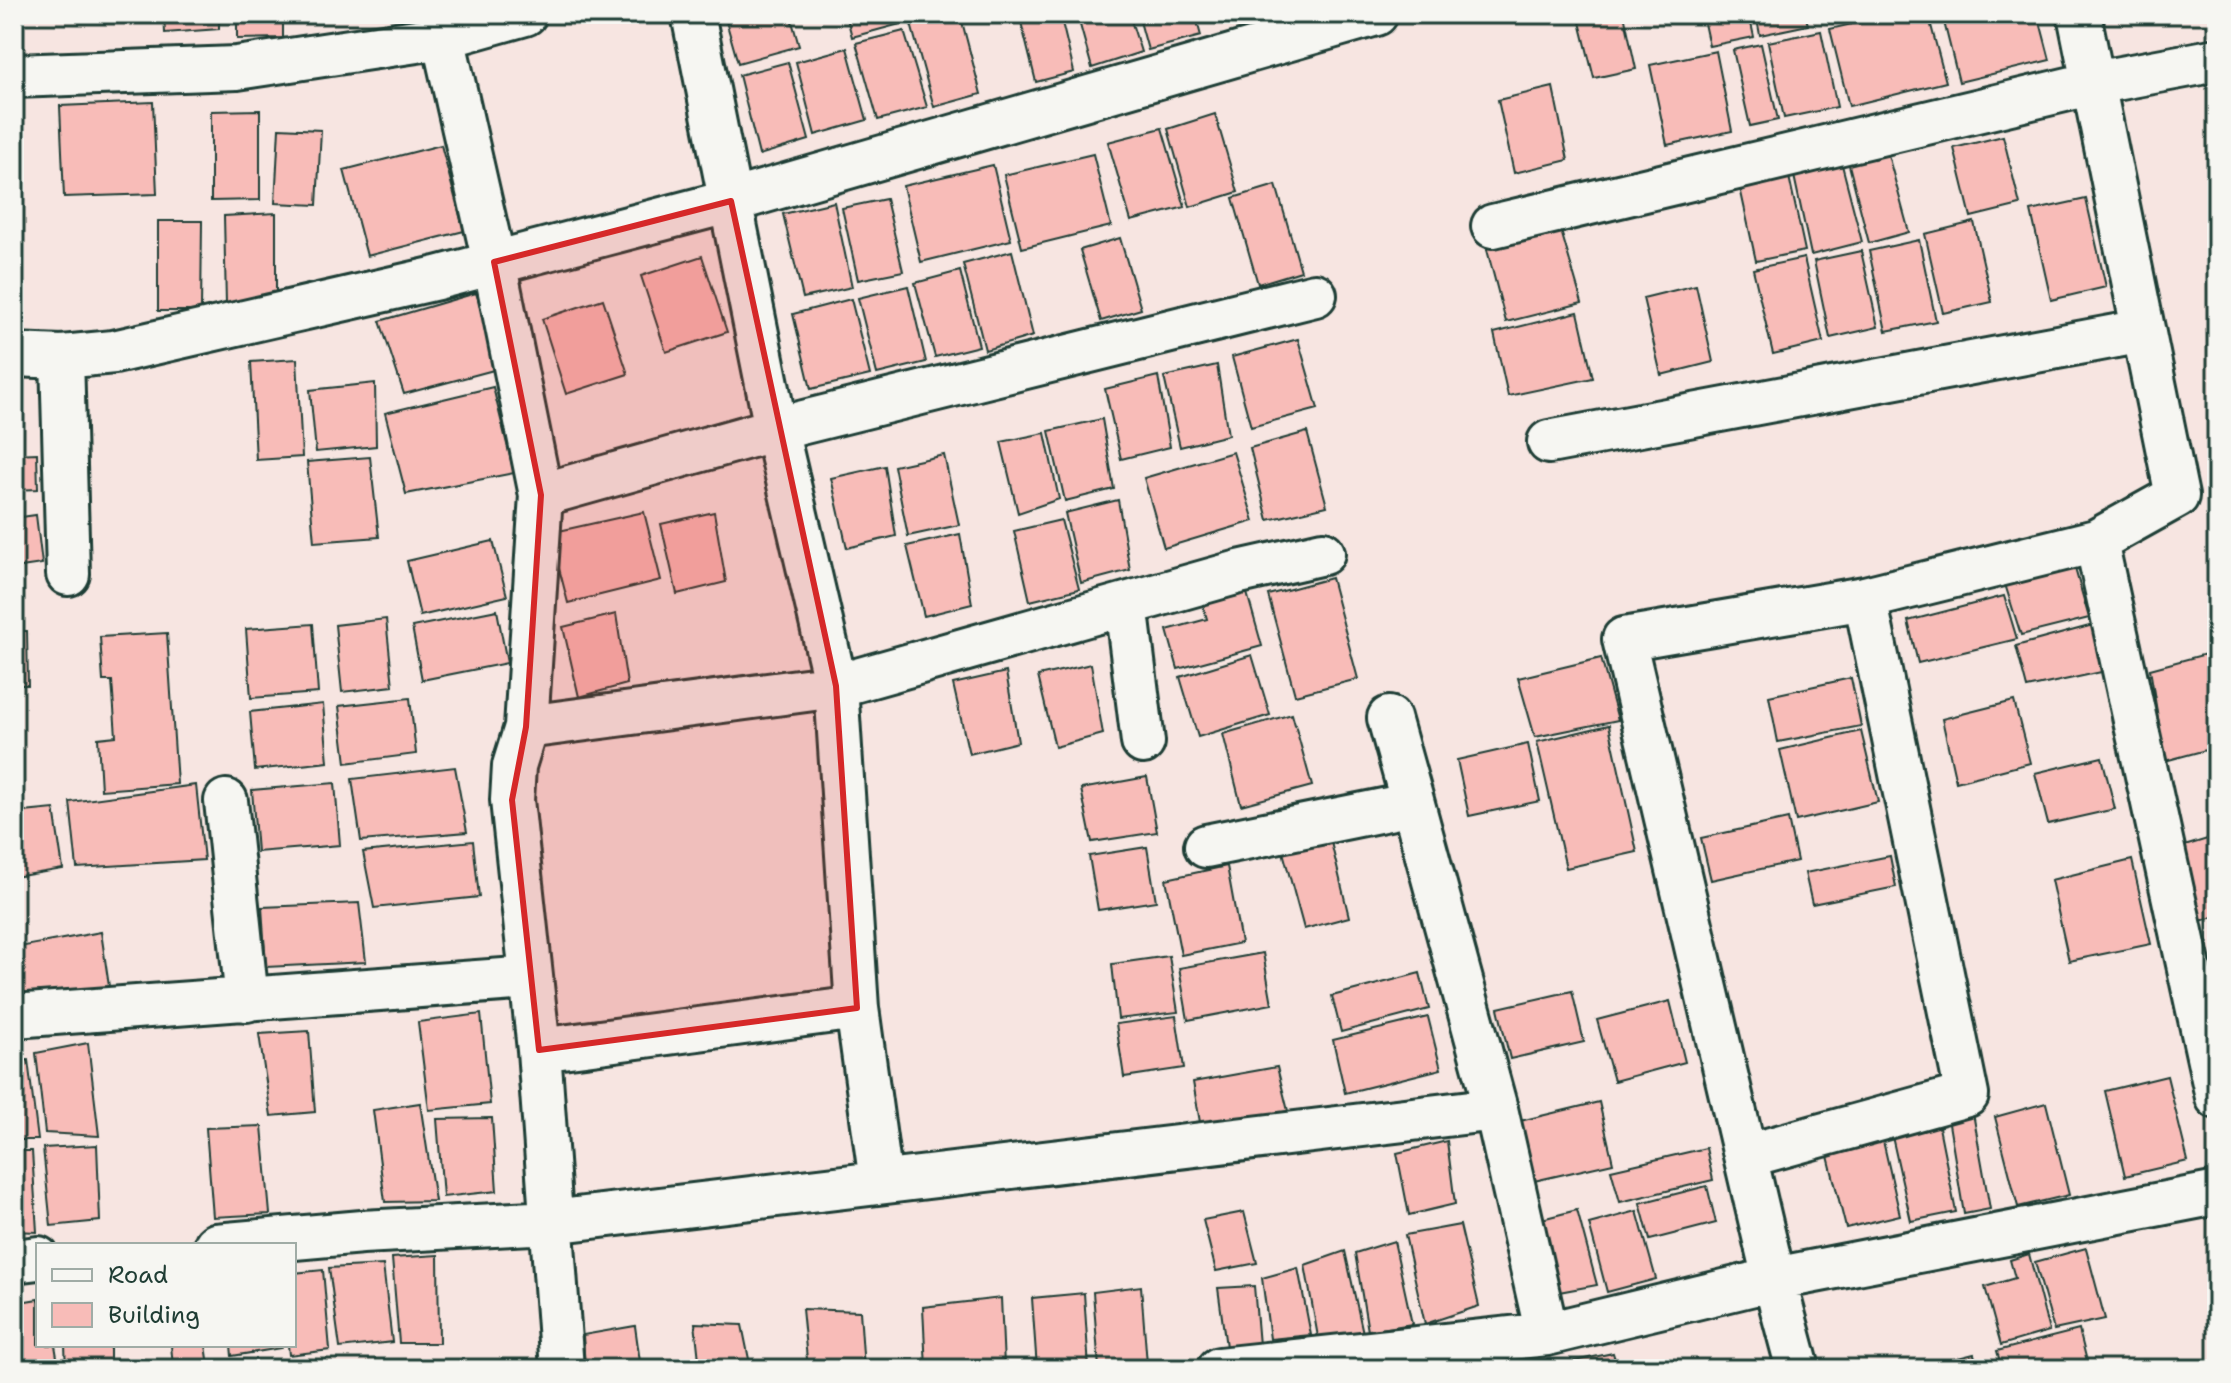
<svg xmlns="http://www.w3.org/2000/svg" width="2231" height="1383" viewBox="0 0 2231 1383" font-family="'Shantell Sans',sans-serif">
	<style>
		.building { fill: #f8bcb8; stroke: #1f3d34; stroke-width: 2 }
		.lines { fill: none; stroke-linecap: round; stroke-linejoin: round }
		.minor-casing { stroke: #1f3d34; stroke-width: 48 }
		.minor { stroke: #f6f6f2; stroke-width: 42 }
		.marked { fill: #d62828; fill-opacity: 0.2; stroke: #d62828; stroke-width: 6; stroke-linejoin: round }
	</style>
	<rect width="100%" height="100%" fill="#f7e5e1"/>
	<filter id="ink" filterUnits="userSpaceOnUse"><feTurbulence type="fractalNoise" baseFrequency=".0125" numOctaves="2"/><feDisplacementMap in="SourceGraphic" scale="16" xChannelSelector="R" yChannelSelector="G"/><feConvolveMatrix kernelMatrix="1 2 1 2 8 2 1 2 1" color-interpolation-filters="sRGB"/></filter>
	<g filter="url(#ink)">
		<path class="building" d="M 164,14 L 219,14 L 219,29 L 165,33 Z
			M 237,14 L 283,14 L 283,38 L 237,39 Z
			M 724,14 L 790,14 L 799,46 L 738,63 Z
			M 846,14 L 897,14 L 900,24 L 852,37 Z
			M 948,14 L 960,14 L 981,94 L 934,107 L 911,24 Z
			M 1019,14 L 1060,14 L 1074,72 L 1036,82 Z
			M 1077,14 L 1129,14 L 1141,52 L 1092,68 Z
			M 1138,14 L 1195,14 L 1201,36 L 1148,50 Z
			M 1578,14 L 1624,14 L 1636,69 L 1594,78 Z
			M 1702,14 L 1749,14 L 1754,37 L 1709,46 Z
			M 1756,14 L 1805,14 L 1808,25 L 1760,35 Z
			M 1896,14 L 1928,14 L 1946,82 L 1849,106 L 1830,29 Z
			M 1942,14 L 2038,14 L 2050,60 L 1959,82 Z
			M 904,31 L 927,107 L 878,120 L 856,43 Z
			M 1821,31 L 1837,107 L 1784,118 L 1768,42 Z
			M 1761,44 L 1778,120 L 1750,126 L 1733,50 Z
			M 847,48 L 867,120 L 815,135 L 796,62 Z
			M 1716,51 L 1732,131 L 1667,145 L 1650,65 Z
			M 788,62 L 809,140 L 759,155 L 739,75 Z
			M 1553,87 L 1568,160 L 1514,173 L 1498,100 Z
			M 153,102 L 157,194 L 64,197 L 60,106 Z
			M 260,110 L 260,200 L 211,201 L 211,111 Z
			M 1215,114 L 1238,192 L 1190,207 L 1168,129 Z
			M 279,128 L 321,130 L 317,205 L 275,203 Z
			M 1162,128 L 1185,207 L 1131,221 L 1108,142 Z
			M 2003,136 L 2020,205 L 1971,217 L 1954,148 Z
			M 441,145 L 464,231 L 367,256 L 344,170 Z
			M 1887,151 L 1909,232 L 1869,243 L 1848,161 Z
			M 1093,154 L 1111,226 L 1022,248 L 1004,175 Z
			M 1841,161 L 1862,242 L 1811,255 L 1793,171 Z
			M 993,165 L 1011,240 L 921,262 L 903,186 Z
			M 1788,172 L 1805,251 L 1756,261 L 1739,183 Z
			M 1276,185 L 1301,271 L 1258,284 L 1233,198 Z
			M 886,199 L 903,271 L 858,280 L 842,208 Z
			M 2086,199 L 2106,287 L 2051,300 L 2031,211 Z
			M 834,202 L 852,287 L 803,298 L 783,214 Z
			M 276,213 L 276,301 L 226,304 L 224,216 Z
			M 158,221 L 202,221 L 201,311 L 158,311 Z
			M 1974,222 L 1992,302 L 1943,313 L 1925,234 Z
			M 1559,224 L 1582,303 L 1506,322 L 1485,242 Z
			M 1120,238 L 1141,309 L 1101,321 L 1080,250 Z
			M 1919,240 L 1936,321 L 1886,331 L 1869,251 Z
			M 1012,251 L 1033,336 L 985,350 L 963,264 Z
			M 1861,251 L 1878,327 L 1830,338 L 1814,261 Z
			M 702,256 L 727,332 L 666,352 L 641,276 Z
			M 1804,258 L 1823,342 L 1773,354 L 1753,269 Z
			M 960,271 L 979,346 L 935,357 L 915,283 Z
			M 1696,285 L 1713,362 L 1661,375 L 1643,298 Z
			M 908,286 L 926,362 L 877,374 L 858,298 Z
			M 476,293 L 501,368 L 404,394 L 380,321 Z
			M 603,299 L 628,374 L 566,394 L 542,319 Z
			M 851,299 L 870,375 L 811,389 L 793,314 Z
			M 1578,312 L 1593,378 L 1508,396 L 1494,333 Z
			M 1298,339 L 1318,409 L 1251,427 L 1232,357 Z
			M 297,359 L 302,457 L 256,460 L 251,362 Z
			M 1217,365 L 1228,435 L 1180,447 L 1164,377 Z
			M 1158,376 L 1170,447 L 1121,459 L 1105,389 Z
			M 375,383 L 376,446 L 316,452 L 310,390 Z
			M 493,387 L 514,473 L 406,494 L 385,413 Z
			M 1102,419 L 1114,489 L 1065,501 L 1049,431 Z
			M 1307,432 L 1327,506 L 1268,520 L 1250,448 Z
			M 1045,433 L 1059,499 L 1018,513 L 1001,442 Z
			M 1233,452 L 1254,521 L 1164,548 L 1144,478 Z
			M 37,453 L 38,489 L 14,490 L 14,454 Z
			M 944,455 L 959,525 L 908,536 L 894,466 Z
			M 370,457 L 379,537 L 314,542 L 307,462 Z
			M 885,466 L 896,536 L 847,548 L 831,478 Z
			M 1118,500 L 1130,570 L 1081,583 L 1065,513 Z
			M 644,512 L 661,580 L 568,603 L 550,533 Z
			M 714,512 L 726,582 L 677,594 L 661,524 Z
			M 36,515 L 42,564 L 14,568 L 14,518 Z
			M 1061,520 L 1079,589 L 1030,601 L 1014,531 Z
			M 960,534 L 972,604 L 924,616 L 907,546 Z
			M 493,541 L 507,596 L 420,616 L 407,561 Z
			M 2072,558 L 2089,618 L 2021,635 L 2003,578 Z
			M 1331,578 L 1358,679 L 1295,695 L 1268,595 Z
			M 1247,593 L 1262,646 L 1178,669 L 1167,630 L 1207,619 L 1203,605 Z
			M 2004,596 L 2017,639 L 1918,663 L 1908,621 Z
			M 497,610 L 507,663 L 422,680 L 412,627 Z
			M 616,614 L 627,684 L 579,697 L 563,627 Z
			M 386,619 L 393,686 L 342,692 L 335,625 Z
			M 313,624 L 318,693 L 251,698 L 246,629 Z
			M 2093,625 L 2106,671 L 2027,688 L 2016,646 Z
			M 14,631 L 27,631 L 28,685 L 14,685 Z
			M 167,633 L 177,784 L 101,790 L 98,738 L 116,736 L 112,681 L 103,681 L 100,637 Z
			M 2217,651 L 2217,747 L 2165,761 L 2150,669 Z
			M 1252,655 L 1270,715 L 1198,737 L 1180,677 Z
			M 1601,658 L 1618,720 L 1535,737 L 1518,678 Z
			M 1091,664 L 1103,734 L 1055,747 L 1038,676 Z
			M 1006,672 L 1018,742 L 969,754 L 953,684 Z
			M 1851,678 L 1861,726 L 1778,742 L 1769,696 Z
			M 410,698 L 416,754 L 346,763 L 339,706 Z
			M 2014,701 L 2030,763 L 1956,782 L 1942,719 Z
			M 323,704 L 328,762 L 255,770 L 250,712 Z
			M 1292,714 L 1312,786 L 1241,805 L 1223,734 Z
			M 1609,725 L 1637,852 L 1566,868 L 1537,742 Z
			M 1861,731 L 1878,802 L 1796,821 L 1780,750 Z
			M 1528,744 L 1540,801 L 1469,816 L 1457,760 Z
			M 2102,757 L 2115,809 L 2048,824 L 2035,773 Z
			M 455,767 L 467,832 L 361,841 L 352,779 Z
			M 1147,777 L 1157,832 L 1092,842 L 1081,789 Z
			M 335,783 L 340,845 L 257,852 L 252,790 Z
			M 196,785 L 204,860 L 77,868 L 70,802 Z
			M 54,809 L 63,869 L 14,877 L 14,813 Z
			M 1788,819 L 1797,861 L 1711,880 L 1701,838 Z
			M 2217,836 L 2217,916 L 2197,922 L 2178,848 Z
			M 1330,838 L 1349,917 L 1304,929 L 1283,852 Z
			M 473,841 L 479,897 L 374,908 L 363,852 Z
			M 1147,847 L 1156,901 L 1098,910 L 1089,856 Z
			M 1890,856 L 1896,887 L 1812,904 L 1805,873 Z
			M 2132,860 L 2151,944 L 2069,961 L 2051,880 Z
			M 1227,866 L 1241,943 L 1181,955 L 1166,879 Z
			M 359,903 L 366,962 L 266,967 L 262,907 Z
			M 101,932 L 110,993 L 25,999 L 19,947 Z
			M 1263,953 L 1272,1004 L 1188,1020 L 1179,968 Z
			M 1169,956 L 1178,1012 L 1118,1019 L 1112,964 Z
			M 1420,973 L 1429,1009 L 1341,1032 L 1332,996 Z
			M 1572,991 L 1584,1042 L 1510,1059 L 1498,1008 Z
			M 1670,1001 L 1685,1062 L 1614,1081 L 1597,1020 Z
			M 481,1014 L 490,1104 L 429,1110 L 418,1022 Z
			M 1176,1016 L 1184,1068 L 1124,1077 L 1116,1024 Z
			M 1428,1017 L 1441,1069 L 1345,1093 L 1333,1040 Z
			M 309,1031 L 315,1112 L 271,1116 L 259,1034 Z
			M 88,1043 L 99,1136 L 45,1133 L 36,1053 Z
			M 28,1060 L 38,1140 L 14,1140 L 14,1061 Z
			M 1277,1067 L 1288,1111 L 1201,1128 L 1193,1082 Z
			M 2167,1076 L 2188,1161 L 2125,1176 L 2105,1091 Z
			M 1599,1102 L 1613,1163 L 1534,1181 L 1520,1121 Z
			M 420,1103 L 435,1201 L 385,1202 L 373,1110 Z
			M 2046,1103 L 2069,1195 L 2018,1207 L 1995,1117 Z
			M 1973,1113 L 1990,1209 L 1964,1214 L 1948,1118 Z
			M 492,1118 L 497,1191 L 443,1197 L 437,1119 Z
			M 1938,1122 L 1956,1212 L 1911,1221 L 1891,1132 Z
			M 262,1126 L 270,1214 L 213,1217 L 206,1128 Z
			M 1881,1132 L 1900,1215 L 1846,1228 L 1825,1144 Z
			M 1447,1141 L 1455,1204 L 1409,1215 L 1397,1153 Z
			M 97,1145 L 100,1221 L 51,1226 L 43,1148 Z
			M 1706,1148 L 1713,1180 L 1620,1202 L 1611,1170 Z
			M 14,1151 L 32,1151 L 37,1232 L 14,1231 Z
			M 1707,1186 L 1716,1223 L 1650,1240 L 1640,1203 Z
			M 1577,1210 L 1597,1285 L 1548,1294 L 1530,1222 Z
			M 1637,1211 L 1656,1279 L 1607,1292 L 1589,1224 Z
			M 1244,1212 L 1257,1263 L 1216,1271 L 1203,1220 Z
			M 1460,1225 L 1479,1306 L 1425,1324 L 1405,1235 Z
			M 1394,1241 L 1412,1324 L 1368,1331 L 1355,1253 Z
			M 2086,1248 L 2105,1319 L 2054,1330 L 2035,1262 Z
			M 1345,1251 L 1363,1333 L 1318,1337 L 1305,1265 Z
			M 2029,1254 L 2049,1331 L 2001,1345 L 1985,1287 L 2015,1278 L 2010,1260 Z
			M 438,1255 L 439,1343 L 399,1343 L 392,1258 Z
			M 383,1265 L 392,1342 L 340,1348 L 329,1268 Z
			M 1298,1268 L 1311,1335 L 1270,1339 L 1262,1278 Z
			M 323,1270 L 330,1350 L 289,1355 L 288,1345 L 294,1345 L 294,1273 Z
			M 1141,1286 L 1147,1364 L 1099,1368 L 1093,1292 Z
			M 1254,1286 L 1259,1345 L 1226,1347 L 1218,1288 Z
			M 1084,1293 L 1089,1369 L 1037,1369 L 1032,1298 Z
			M 1001,1298 L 1004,1366 L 982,1369 L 926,1369 L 923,1307 Z
			M 38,1299 L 38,1345 L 55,1345 L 59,1369 L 14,1369 L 14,1303 Z
			M 802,1309 L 860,1311 L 864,1369 L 808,1369 Z
			M 695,1323 L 742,1325 L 751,1369 L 700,1369 Z
			M 635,1326 L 641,1369 L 585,1369 L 583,1335 Z
			M 2079,1330 L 2089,1369 L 2002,1369 L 1997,1351 Z
			M 65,1345 L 110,1345 L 110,1368 L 66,1369 Z
			M 171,1345 L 206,1345 L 209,1366 L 173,1367 Z
			M 231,1345 L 281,1345 L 281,1348 L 232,1356 Z
			M 1613,1353 L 1618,1369 L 1566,1369 L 1565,1363 Z
			M 1974,1354 L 1978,1369 L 1914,1369 Z"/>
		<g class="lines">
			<g class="minor-casing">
				<path id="minor" d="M 2079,14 L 2177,496 L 2096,541 L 1865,598 L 1624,639 L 1774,1279 L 2217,1193
					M 443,37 L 494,262 L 541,495
					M 14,76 L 237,68 L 443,37 L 525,14
					M 1493,226 L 2094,83 L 2217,60
					M 14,355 L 62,357 L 114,352 L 437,278 L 731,201 L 1376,14
					M 62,357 L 68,574
					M 1549,442 L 2143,331
					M 2096,541 L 2217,1097
					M 1126,604 L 1239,572 L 1323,553
					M 1389,718 L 1413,804
					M 526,727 L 836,686 L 1126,604 L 1143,742
					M 226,801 L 247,1000
					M 1206,846 L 1413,804 L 1496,1109 L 1547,1334 L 1774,1279 L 1798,1369
					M 857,1008 L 881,1182
					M 14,1016 L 530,978
					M 539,1050 L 857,1008 L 836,686 L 776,429 L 1315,295
					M 1746,1156 L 1967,1095 L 1865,598
					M 216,1245 L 362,1232 L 551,1222 L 1496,1109
					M 14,1261 L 38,1258
					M 562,1369 L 539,1050 L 512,800 L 514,766 L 526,727 L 541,495 L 776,429 L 693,14
					M 1219,1369 L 1547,1334"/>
			</g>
			<use href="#minor" class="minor"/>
		</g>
	</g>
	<path class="marked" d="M 731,201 L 836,686 L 857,1008 L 539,1050 L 512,800 L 526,727 L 541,495 L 494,262 Z"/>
	<rect width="2231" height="1383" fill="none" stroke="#f6f6f2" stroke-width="48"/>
	<rect x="24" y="24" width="2183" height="1335" fill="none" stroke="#1f3d34" stroke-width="3" filter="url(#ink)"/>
	<rect x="36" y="1243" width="260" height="104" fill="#f6f6f2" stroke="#a0aca6" stroke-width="2"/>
	<rect x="52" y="1269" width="40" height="12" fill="#f6f6f2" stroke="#a0aca6" stroke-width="2"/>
	<text x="108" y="1283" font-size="24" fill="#1f3d34">Road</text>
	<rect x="52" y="1303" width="40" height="24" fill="#f8bcb8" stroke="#a0aca6" stroke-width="2"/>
	<text x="108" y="1323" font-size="24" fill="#1f3d34">Building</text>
</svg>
